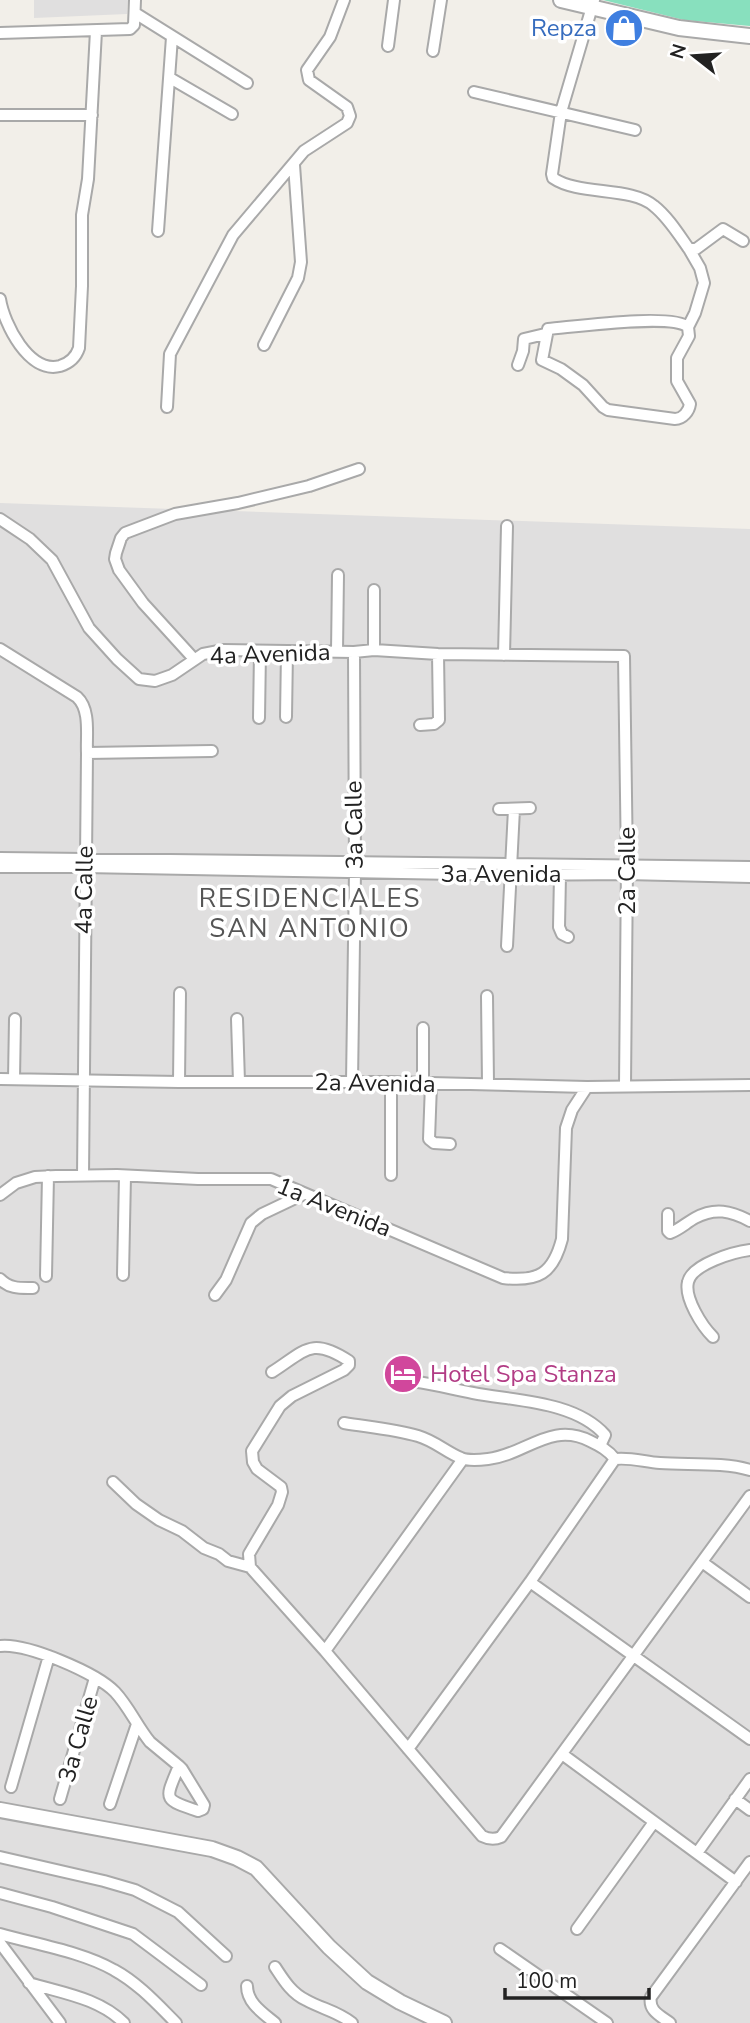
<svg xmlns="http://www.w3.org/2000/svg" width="750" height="2023" viewBox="0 0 750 2023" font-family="'Nunito Sans',sans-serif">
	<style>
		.residential { fill: #e0dfdf }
		.pitch { fill: #88e0be }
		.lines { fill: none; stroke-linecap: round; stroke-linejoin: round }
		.minor-casing { stroke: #a9a9a9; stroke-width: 14 }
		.tertiary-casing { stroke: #a9a9a9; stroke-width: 18 }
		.minor { stroke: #fff; stroke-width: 10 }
		.tertiary { stroke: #fff; stroke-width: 14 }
		.labels { text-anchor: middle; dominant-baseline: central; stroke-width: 7; stroke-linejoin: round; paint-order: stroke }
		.shop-label { font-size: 24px; fill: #366cbe; stroke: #fff; text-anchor: end }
		.street-label { font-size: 24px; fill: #222; stroke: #fff }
		.hotel-label { font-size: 24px; fill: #b23c85; stroke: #fff; text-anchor: start }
		.neighbourhood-label { font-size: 26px; letter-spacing: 2px; fill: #555; stroke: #fff }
	</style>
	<rect width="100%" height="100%" fill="#f2efe9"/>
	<path class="residential" d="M 34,0 L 128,0 L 127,14 L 34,18 Z
		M 0,503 L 750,529 L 750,2023 L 0,2023 Z"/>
	<path class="pitch" d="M 603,0 L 750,0 L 750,26 L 684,20 Z"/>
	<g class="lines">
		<g class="minor-casing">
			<path id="minor" d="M 594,0 L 561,112 L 552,174 L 553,178 C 579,196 631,186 654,206 C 668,217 679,235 689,249 L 696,249 L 723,229 L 743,241
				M 135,13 L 247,83
				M 0,33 L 130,29 L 134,25 L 135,0
				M 388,46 L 394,0
				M 433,51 L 441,0
				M 170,78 L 232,114
				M 474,92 L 635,130
				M 0,115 L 92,115
				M 158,231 L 172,37
				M 0,299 C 4,324 29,374 60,366 C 70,363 76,357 79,348 L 82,286 L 82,215 L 88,179 L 96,31
				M 688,327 C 672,313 573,327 548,329 L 542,360 L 561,369 L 583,385 L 603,407 L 608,410 L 675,419 C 683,419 689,411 690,404 L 677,381 L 677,358 L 689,336 L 688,327 L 695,313 L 704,283 L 700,268 L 689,249
				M 264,345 L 298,278 L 301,262 L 294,165
				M 518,365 L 523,351 L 524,339 L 545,334
				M 167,407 L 170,354 L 233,235 L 304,151 L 347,123 L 350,116 L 347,107 L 309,80 L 307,70 L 330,37 L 344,0
				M 0,519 L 30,539 L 52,560 L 89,628 L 117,659 L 139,679 L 155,681 L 172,675 L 203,654 L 224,650 L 354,652 L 374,650 L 438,654 L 624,656 L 627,865 L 625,1086
				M 0,649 L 77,697 C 91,710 86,736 87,753 L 83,1176
				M 374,650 L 374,590
				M 337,651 L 338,575
				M 504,655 L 507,526
				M 194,659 L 143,603 L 119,570 L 115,559 L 116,553 L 121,538 L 125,533 L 175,514 L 238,503 L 309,486 L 359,469
				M 286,717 L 287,651
				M 259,718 L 260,651
				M 420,725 L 434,724 L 439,720 L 438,654
				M 87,753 L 212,751
				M 499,809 L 530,808
				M 0,858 L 750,867
				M 0,867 L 84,867 L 509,875 L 627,874 L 750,877
				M 561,870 L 560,875 L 559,927 L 562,934 L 568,937
				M 507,946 L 514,809
				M 487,996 L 488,1083
				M 237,1019 L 239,1082
				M 423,1028 L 423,1083
				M 0,1079 L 179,1082 L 391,1082 L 587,1087 L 750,1085
				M 14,1079 L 15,1019
				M 179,1082 L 180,993
				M 352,1082 L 355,871 L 354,652
				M 431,1084 L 429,1139 L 434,1143 L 450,1144
				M 391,1175 L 391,1082
				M 0,1195 L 16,1183 L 35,1177 L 56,1176 L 117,1175 L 198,1179 L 271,1179 L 503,1278 C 538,1282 553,1274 562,1239 L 566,1128 L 572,1110 L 587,1087
				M 668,1214 L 668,1231 L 670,1233 C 679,1230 686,1223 695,1218 C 715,1207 731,1211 750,1221
				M 123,1275 L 125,1176
				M 46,1276 L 48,1176
				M 0,1279 C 10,1289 20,1288 33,1288
				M 215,1295 L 226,1280 L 251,1223 L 262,1214 L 304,1194
				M 713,1337 C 702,1326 684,1298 688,1282 C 692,1264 734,1252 750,1250
				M 272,1372 C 305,1351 311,1336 349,1361 L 349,1365 L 344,1370 L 292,1396 L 280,1406 L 252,1451 L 253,1462 L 257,1469 L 281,1487 L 282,1492 L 278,1505 L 249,1554 L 250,1567 L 325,1651 L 482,1836 C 488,1839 494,1840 501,1837 L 750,1496
				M 392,1380 C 420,1380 446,1388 473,1393 C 515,1401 575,1401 605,1435 L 600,1446
				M 344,1423 C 368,1427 394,1429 418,1436 C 435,1441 446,1452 461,1458 C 468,1461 480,1460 488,1459 C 525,1455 551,1421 590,1441 C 600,1446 608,1450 615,1459
				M 615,1459 C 630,1457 645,1462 660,1463 C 688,1465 724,1462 750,1470
				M 113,1482 L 136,1504 L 159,1520 L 182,1531 L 204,1548 L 219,1554 L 228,1561 L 250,1567
				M 702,1562 L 750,1597
				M 530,1582 L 750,1739
				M 0,1646 C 27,1643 97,1673 115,1692 C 129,1707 137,1726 150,1742 L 179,1766 L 182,1769 L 204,1805 L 203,1809 L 198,1811 C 162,1799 165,1800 179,1766
				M 325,1651 L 463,1459
				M 408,1749 L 530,1582 L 615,1459
				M 562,1754 L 736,1882
				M 11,1787 L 49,1656
				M 60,1799 L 95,1678
				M 735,1799 L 750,1810
				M 110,1804 L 137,1724
				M 697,1853 L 750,1779
				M 0,1857 L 104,1881 L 135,1890 L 178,1912 L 226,1956
				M 0,1893 L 52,1907 L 133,1934 L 201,1985
				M 577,1929 L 654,1822
				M 0,1934 C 35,1944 83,1952 114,1970 C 138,1983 157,2004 176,2023
				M 0,1943 L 60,2023
				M 500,1949 L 607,2023
				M 275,1967 C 283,1979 291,1993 306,2000 C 322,2009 337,2011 352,2023
				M 29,1983 C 62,1993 99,1998 124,2023
				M 247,1986 C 247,2003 263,2013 275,2023
				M 670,2023 C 661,2016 648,2011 651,1997 L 750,1862"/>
		</g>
		<g class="tertiary-casing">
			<path id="tertiary" d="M 561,0 L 679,28 L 750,36
				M 0,1810 L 212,1849 L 237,1858 L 256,1868 L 329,1947 L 367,1982 L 400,2002 L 444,2023"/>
		</g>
		<use href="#minor" class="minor"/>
		<use href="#tertiary" class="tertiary"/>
	</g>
	<defs>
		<g id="shop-disc" transform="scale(2.0125)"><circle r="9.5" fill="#3f7fe0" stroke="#fff"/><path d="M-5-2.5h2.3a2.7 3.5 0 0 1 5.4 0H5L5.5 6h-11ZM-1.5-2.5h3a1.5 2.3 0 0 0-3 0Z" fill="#fff"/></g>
		<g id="hotel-disc" transform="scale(2.0125)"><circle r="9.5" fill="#d1479c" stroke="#fff"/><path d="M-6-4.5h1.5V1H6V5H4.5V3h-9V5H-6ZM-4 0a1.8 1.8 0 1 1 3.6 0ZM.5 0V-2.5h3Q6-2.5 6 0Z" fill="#fff"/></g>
	</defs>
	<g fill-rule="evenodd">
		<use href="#shop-disc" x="624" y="28"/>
		<use href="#hotel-disc" x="403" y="1374"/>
	</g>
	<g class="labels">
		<g class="shop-label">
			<text x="597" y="28">Repza</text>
		</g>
		<g class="street-label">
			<text transform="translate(270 654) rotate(-2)">4a Avenida</text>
			<text transform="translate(354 825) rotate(-91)">3a Calle</text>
			<text transform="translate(627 871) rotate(-90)">2a Calle</text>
			<text x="501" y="874">3a Avenida</text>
			<text transform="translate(84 890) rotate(-89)">4a Calle</text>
			<text transform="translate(375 1083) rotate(1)">2a Avenida</text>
			<text transform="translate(334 1207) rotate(22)">1a Avenida</text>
			<text transform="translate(78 1739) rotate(-74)">3a Calle</text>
		</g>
		<g class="hotel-label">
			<text x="430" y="1374">Hotel Spa Stanza</text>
		</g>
		<g class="neighbourhood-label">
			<text x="310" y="898">RESIDENCIALES<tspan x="310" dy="30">SAN ANTONIO</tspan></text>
		</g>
	</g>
	<g transform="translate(694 56) rotate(287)" stroke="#ffffff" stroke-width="5" paint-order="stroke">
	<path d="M0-5L12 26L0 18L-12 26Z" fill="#222222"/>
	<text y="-10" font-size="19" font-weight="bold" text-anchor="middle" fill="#222222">N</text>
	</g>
	<path d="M505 1988v10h144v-10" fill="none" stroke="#222222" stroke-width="3.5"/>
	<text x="516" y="1988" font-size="21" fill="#222222" stroke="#ffffff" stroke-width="5" paint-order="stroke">100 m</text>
</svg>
